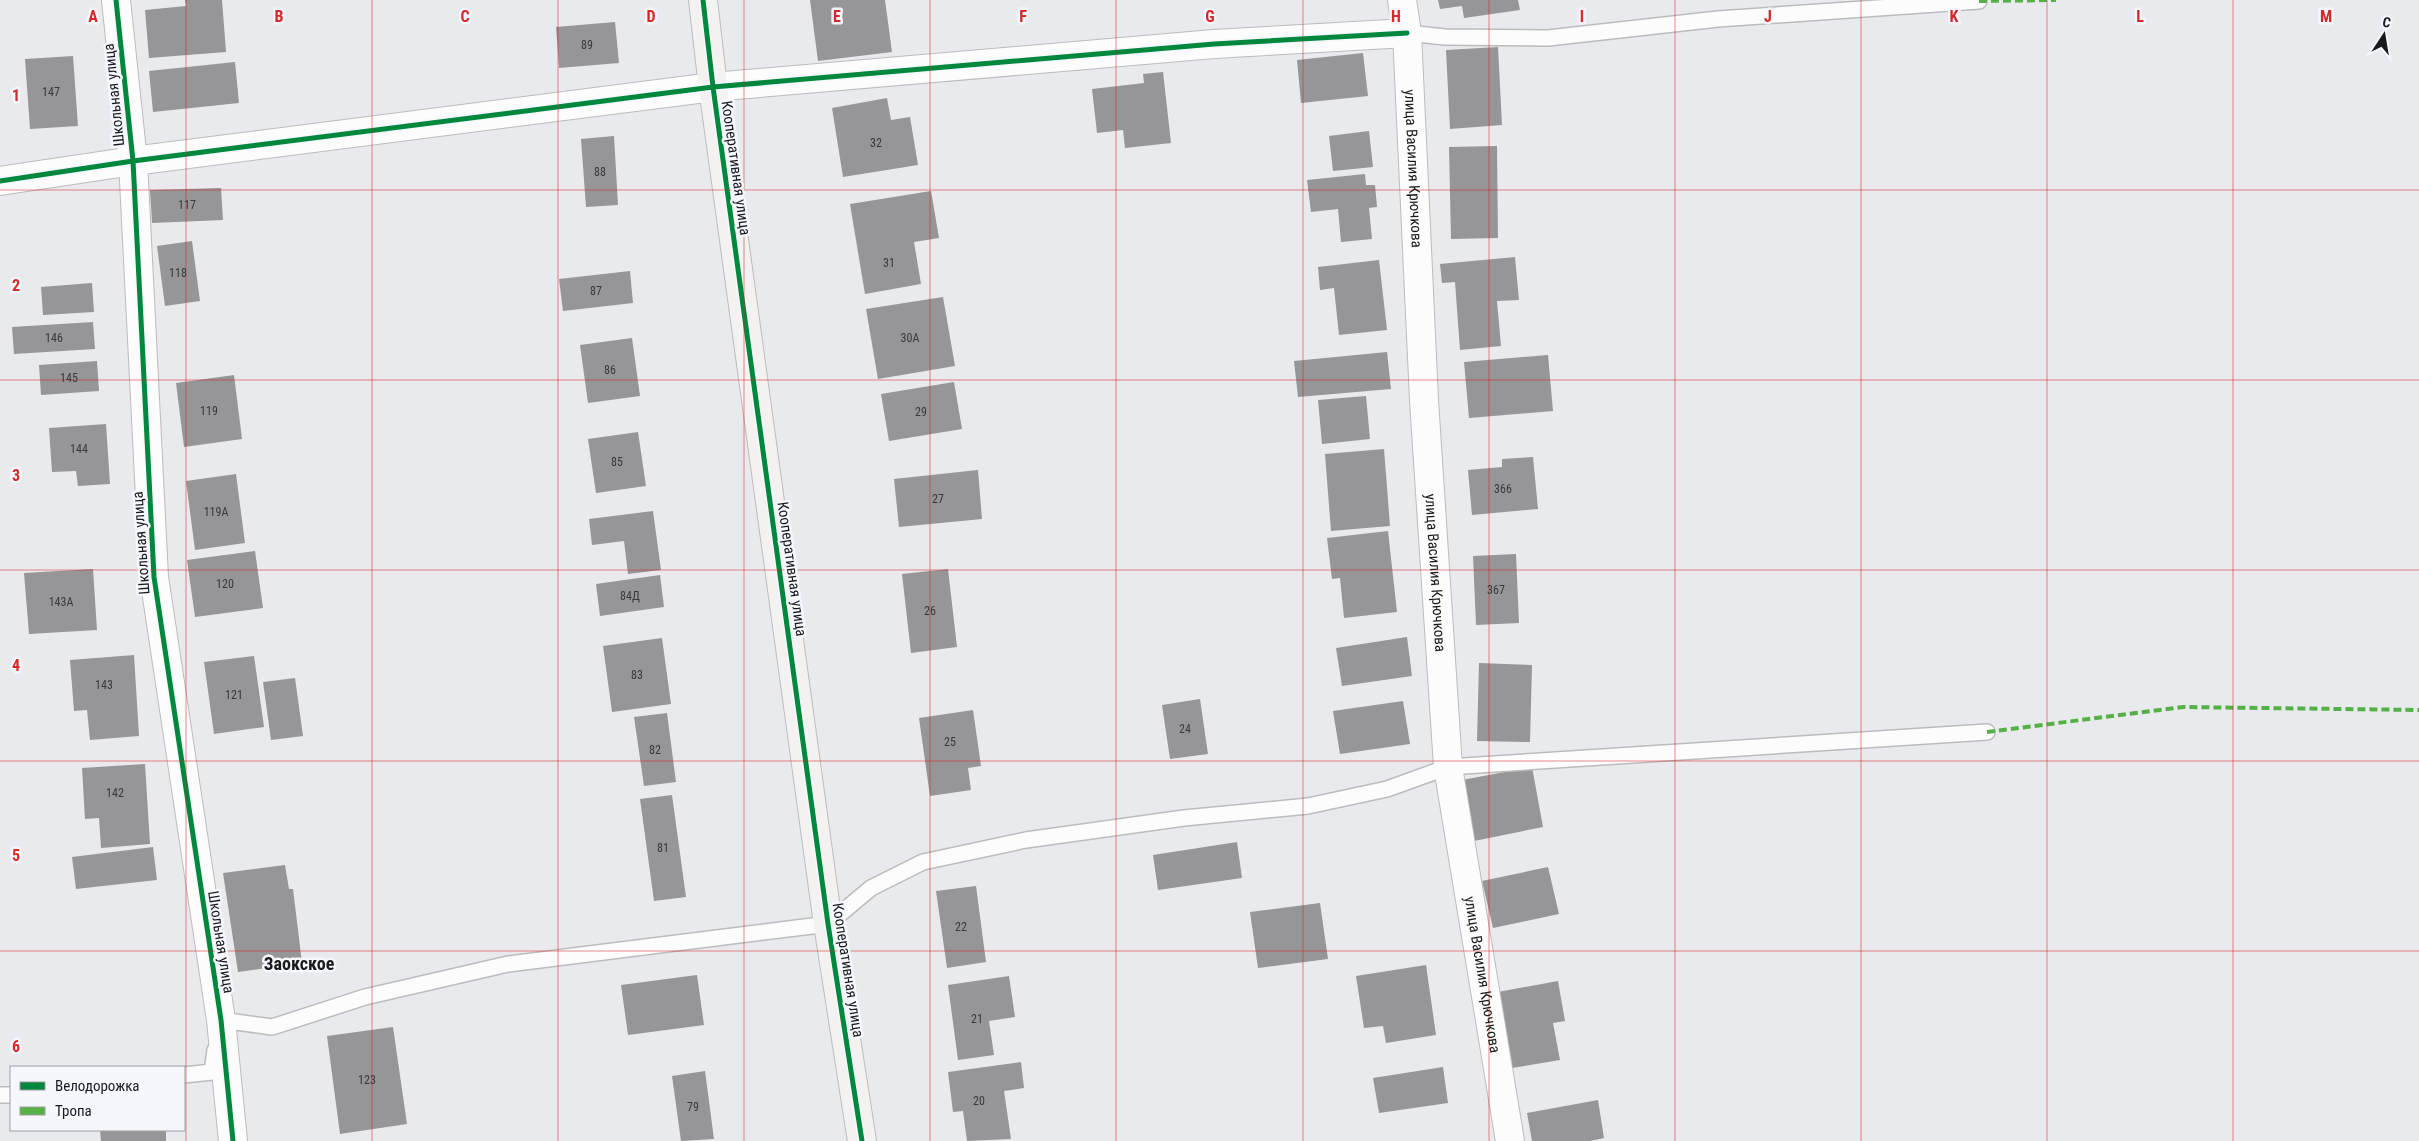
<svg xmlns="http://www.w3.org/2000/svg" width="2419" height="1141" viewBox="0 0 2419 1141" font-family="'Roboto Condensed',sans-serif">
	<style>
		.building { fill: #969698 }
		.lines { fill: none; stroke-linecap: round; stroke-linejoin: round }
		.lane-casing { stroke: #bbbcbe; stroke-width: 18 }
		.street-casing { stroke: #bbbcbe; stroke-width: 30 }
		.secondary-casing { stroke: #bbbcbe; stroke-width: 30 }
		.lane { stroke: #fcfcfc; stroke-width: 15 }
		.street { stroke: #fcfcfc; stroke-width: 28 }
		.secondary { stroke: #f4f2f0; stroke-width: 28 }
		.quiet { stroke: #55b145; stroke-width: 4; stroke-dasharray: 8 4; stroke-linecap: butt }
		.cycleway-casing { stroke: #f5f7fc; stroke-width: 8 }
		.cycleway { stroke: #00873e; stroke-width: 5 }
		.grid { fill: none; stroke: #d62828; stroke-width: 1; stroke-opacity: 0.55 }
		.labels { text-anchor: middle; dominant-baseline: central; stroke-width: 5; stroke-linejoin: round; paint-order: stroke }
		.number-label { font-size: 12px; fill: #38393b }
		.street-label { font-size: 15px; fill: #191a1c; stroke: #f5f7fc }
		.quarter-label { font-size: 18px; font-weight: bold; fill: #191a1c; stroke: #f5f7fc }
		.grid-label { font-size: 16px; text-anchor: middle; font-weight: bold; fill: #d62828; stroke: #f5f7fc; stroke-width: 5; stroke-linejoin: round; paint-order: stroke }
	</style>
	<rect width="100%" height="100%" fill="#e9eaed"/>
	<path class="building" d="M 185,0 L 222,0 L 226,52 L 149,58 L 145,10 L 186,6 Z
		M 810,0 L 885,0 L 892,52 L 818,61 Z
		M 1438,0 L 1518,0 L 1520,10 L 1464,18 L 1462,6 L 1440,9 Z
		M 615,22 L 619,63 L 559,68 L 556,27 Z
		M 1498,47 L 1502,125 L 1450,129 L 1446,50 Z
		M 1363,53 L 1368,96 L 1301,103 L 1297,60 Z
		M 73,56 L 78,126 L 30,129 L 25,59 Z
		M 235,62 L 239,103 L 153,112 L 149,71 Z
		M 1163,72 L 1171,143 L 1125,148 L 1123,130 L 1097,133 L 1092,89 L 1144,83 L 1143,74 Z
		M 887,98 L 891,120 L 910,117 L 918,165 L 843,177 L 832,108 Z
		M 1369,131 L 1373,167 L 1333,171 L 1329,136 Z
		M 614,136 L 618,205 L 586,207 L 581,139 Z
		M 1497,146 L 1498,238 L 1451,239 L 1449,147 Z
		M 1365,174 L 1366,185 L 1375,185 L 1377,207 L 1369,208 L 1372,239 L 1341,242 L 1338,209 L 1311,212 L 1307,180 Z
		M 221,188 L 223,220 L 152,223 L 150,190 Z
		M 931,191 L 939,238 L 914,242 L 921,284 L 865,294 L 850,204 Z
		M 192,241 L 200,301 L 165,306 L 157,246 Z
		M 1515,257 L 1519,300 L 1497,301 L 1501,346 L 1460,350 L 1455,282 L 1442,283 L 1440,264 Z
		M 1379,260 L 1387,330 L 1339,335 L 1334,288 L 1320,290 L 1318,267 Z
		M 630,271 L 633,303 L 563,311 L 559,279 Z
		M 92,283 L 94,312 L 43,315 L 41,287 Z
		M 943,297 L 955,366 L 878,379 L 866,309 Z
		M 93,322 L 95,349 L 14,354 L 12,327 Z
		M 632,338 L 640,396 L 588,403 L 580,345 Z
		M 1387,352 L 1391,389 L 1298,397 L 1294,361 Z
		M 1548,355 L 1553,411 L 1469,418 L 1464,362 Z
		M 97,361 L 99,391 L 41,395 L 39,365 Z
		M 234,375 L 242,439 L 184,447 L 176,383 Z
		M 954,382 L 962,429 L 889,441 L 881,394 Z
		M 1366,396 L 1370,439 L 1322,444 L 1318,400 Z
		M 106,424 L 110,484 L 78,486 L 76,471 L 52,472 L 49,428 Z
		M 638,432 L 646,486 L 596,493 L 588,439 Z
		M 1384,449 L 1390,526 L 1331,531 L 1325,454 Z
		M 1533,457 L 1538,509 L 1472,515 L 1468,470 L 1502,467 L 1502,459 Z
		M 978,470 L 982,519 L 899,527 L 894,479 Z
		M 236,474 L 245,543 L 195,550 L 186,481 Z
		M 653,511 L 661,570 L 628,574 L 624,541 L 592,545 L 589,519 Z
		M 1388,531 L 1397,612 L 1344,618 L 1340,578 L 1332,579 L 1327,538 Z
		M 255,551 L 263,608 L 195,617 L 187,560 Z
		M 1516,554 L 1519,623 L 1476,625 L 1473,556 Z
		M 93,569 L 97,630 L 29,634 L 24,573 Z
		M 948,569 L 957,647 L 911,653 L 902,574 Z
		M 660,575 L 664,607 L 600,616 L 596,584 Z
		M 1407,637 L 1412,676 L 1342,686 L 1336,648 Z
		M 662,638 L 671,704 L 612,712 L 603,646 Z
		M 134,655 L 139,736 L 90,740 L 87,710 L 74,711 L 70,660 Z
		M 254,656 L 264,727 L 214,734 L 204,662 Z
		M 1479,663 L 1532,665 L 1530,742 L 1477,741 Z
		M 295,678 L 303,736 L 271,740 L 263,682 Z
		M 1200,699 L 1208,754 L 1170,759 L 1162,705 Z
		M 1403,701 L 1410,744 L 1340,754 L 1333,711 Z
		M 973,710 L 981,766 L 968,768 L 971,790 L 930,796 L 919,718 Z
		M 667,713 L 676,782 L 644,786 L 634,717 Z
		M 145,764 L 150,844 L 101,848 L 99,818 L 85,819 L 82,768 Z
		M 1532,767 L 1543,827 L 1474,841 L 1462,780 Z
		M 672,795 L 686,897 L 654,901 L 640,799 Z
		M 1237,842 L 1242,878 L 1158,890 L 1153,855 Z
		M 153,847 L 157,880 L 76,889 L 72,857 Z
		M 285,865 L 289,889 L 293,889 L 302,963 L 238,972 L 223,873 Z
		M 1548,867 L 1559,914 L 1493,928 L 1482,881 Z
		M 976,886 L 986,962 L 947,968 L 936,891 Z
		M 1320,903 L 1328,959 L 1258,968 L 1250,912 Z
		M 1426,965 L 1436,1035 L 1386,1043 L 1383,1026 L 1364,1028 L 1356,976 Z
		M 697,975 L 704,1025 L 628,1035 L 621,985 Z
		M 1009,976 L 1015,1017 L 989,1021 L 994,1055 L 958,1060 L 948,985 Z
		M 1558,981 L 1565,1021 L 1553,1023 L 1560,1060 L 1512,1068 L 1498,992 Z
		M 393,1027 L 407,1124 L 340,1134 L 327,1036 Z
		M 1021,1062 L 1024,1088 L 1004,1091 L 1011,1139 L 967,1141 L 963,1111 L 953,1112 L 948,1072 Z
		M 1443,1067 L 1448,1103 L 1379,1113 L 1373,1078 Z
		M 705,1071 L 714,1139 L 681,1141 L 672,1076 Z
		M 1598,1100 L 1604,1138 L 1590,1141 L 1532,1141 L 1527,1113 Z
		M 100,1130 L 166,1130 L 166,1141 L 101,1141 Z"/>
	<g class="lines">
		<g class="lane-casing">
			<path id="lane" d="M 1407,33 L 1445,37 L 1548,38 L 1718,19 L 1979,1
				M 220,1025 L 221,1020 L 272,1027 L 365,997 L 508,964 L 828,924 L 871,888 L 923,862 L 1026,840 L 1184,818 L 1308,806 L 1387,789 L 1448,767 L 1987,732
				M 184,1075 L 212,1072 L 215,1050
				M 0,1095 L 11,1095"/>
		</g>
		<g class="street-casing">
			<g id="street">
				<path d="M 116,0 L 133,161 L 154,577 L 221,1020 L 233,1141"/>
				<path id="s1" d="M 1402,0 L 1407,33 L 1424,400 L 1448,767 L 1510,1141"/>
				<path d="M 0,181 L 133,161 L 713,87 L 1214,44 L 1407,33"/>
			</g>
		</g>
		<g class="secondary-casing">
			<path id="secondary" d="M 703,0 L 713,87 L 828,924 L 862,1141"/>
		</g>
		<use href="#lane" class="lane"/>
		<use href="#street" class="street"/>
		<use href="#secondary" class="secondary"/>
		<path class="quiet" d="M 1979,1 L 2056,0
			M 1987,732 L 2183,707 L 2419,710"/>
		<g class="cycleway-casing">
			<path id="cycleway" d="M 116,0 L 133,161 L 154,577 L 221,1020 L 233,1141
				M 703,0 L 713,87 L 828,924 L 862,1141
				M 0,181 L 133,161 L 713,87 L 1214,44 L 1407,33"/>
		</g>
		<use href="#cycleway" class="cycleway"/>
	</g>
	<path class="grid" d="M 186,0 L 186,1141M 372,0 L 372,1141M 558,0 L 558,1141M 744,0 L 744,1141M 930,0 L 930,1141M 1116,0 L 1116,1141M 1303,0 L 1303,1141M 1489,0 L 1489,1141M 1675,0 L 1675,1141M 1861,0 L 1861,1141M 2047,0 L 2047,1141M 2233,0 L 2233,1141M 0,190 L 2419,190M 0,380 L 2419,380M 0,570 L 2419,570M 0,761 L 2419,761M 0,951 L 2419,951"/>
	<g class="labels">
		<g class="number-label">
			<text x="587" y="45">89</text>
			<text x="51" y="92">147</text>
			<text x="876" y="143">32</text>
			<text x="600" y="172">88</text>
			<text x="187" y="205">117</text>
			<text x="889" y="263">31</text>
			<text x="178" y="273">118</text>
			<text x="596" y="291">87</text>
			<text x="54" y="338">146</text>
			<text x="910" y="338">30А</text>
			<text x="610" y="370">86</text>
			<text x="69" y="378">145</text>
			<text x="209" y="411">119</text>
			<text x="921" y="412">29</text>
			<text x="79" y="449">144</text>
			<text x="617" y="462">85</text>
			<text x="1503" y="489">366</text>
			<text x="938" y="499">27</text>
			<text x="216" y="512">119А</text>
			<text x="225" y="584">120</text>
			<text x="1496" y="590">367</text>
			<text x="630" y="596">84Д</text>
			<text x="61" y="602">143А</text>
			<text x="930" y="611">26</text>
			<text x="637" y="675">83</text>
			<text x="104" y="685">143</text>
			<text x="234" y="695">121</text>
			<text x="1185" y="729">24</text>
			<text x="950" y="742">25</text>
			<text x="655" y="750">82</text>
			<text x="115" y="793">142</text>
			<text x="663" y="848">81</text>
			<text x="961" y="927">22</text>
			<text x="977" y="1019">21</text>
			<text x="367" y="1080">123</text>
			<text x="979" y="1101">20</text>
			<text x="693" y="1107">79</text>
		</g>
		<g class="street-label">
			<text transform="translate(114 95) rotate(-96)">Школьная улица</text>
			<text transform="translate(736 168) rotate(82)">Кооперативная улица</text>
			<text stroke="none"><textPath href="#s1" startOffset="169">улица Василия Крючкова</textPath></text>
			<text transform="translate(141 543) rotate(-94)">Школьная улица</text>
			<text transform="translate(792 569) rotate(82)">Кооперативная улица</text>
			<text stroke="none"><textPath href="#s1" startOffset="574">улица Василия Крючкова</textPath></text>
			<text transform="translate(221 942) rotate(81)">Школьная улица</text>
			<text transform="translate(848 970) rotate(81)">Кооперативная улица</text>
			<text stroke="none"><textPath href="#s1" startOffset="979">улица Василия Крючкова</textPath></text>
		</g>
		<g class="quarter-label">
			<text x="299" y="963">Заокское</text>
		</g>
	</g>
	<g class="grid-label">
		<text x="93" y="22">A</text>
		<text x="279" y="22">B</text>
		<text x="465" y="22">C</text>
		<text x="651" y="22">D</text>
		<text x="837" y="22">E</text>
		<text x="1023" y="22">F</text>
		<text x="1210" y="22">G</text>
		<text x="1396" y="22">H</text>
		<text x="1582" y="22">I</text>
		<text x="1768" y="22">J</text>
		<text x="1954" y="22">K</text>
		<text x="2140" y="22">L</text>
		<text x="2326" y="22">M</text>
		<text x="16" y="101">1</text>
		<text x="16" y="291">2</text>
		<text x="16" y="481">3</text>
		<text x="16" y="671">4</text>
		<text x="16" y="861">5</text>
		<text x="16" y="1052">6</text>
	</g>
	<rect x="10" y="1066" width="175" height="65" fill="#f5f7fc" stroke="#9d9fa2"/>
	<rect x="20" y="1082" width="25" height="8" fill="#00873e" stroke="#9d9fa2"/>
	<text x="55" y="1091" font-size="15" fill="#191a1c">Велодорожка</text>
	<rect x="20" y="1107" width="25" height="8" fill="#55b145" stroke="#9d9fa2"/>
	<text x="55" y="1116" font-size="15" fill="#191a1c">Тропа</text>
	<g transform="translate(2384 35) rotate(12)" stroke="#f5f7fc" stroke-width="4" paint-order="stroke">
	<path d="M0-4L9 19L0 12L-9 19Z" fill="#191a1c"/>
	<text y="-8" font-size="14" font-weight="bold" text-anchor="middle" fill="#191a1c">С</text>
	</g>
</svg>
